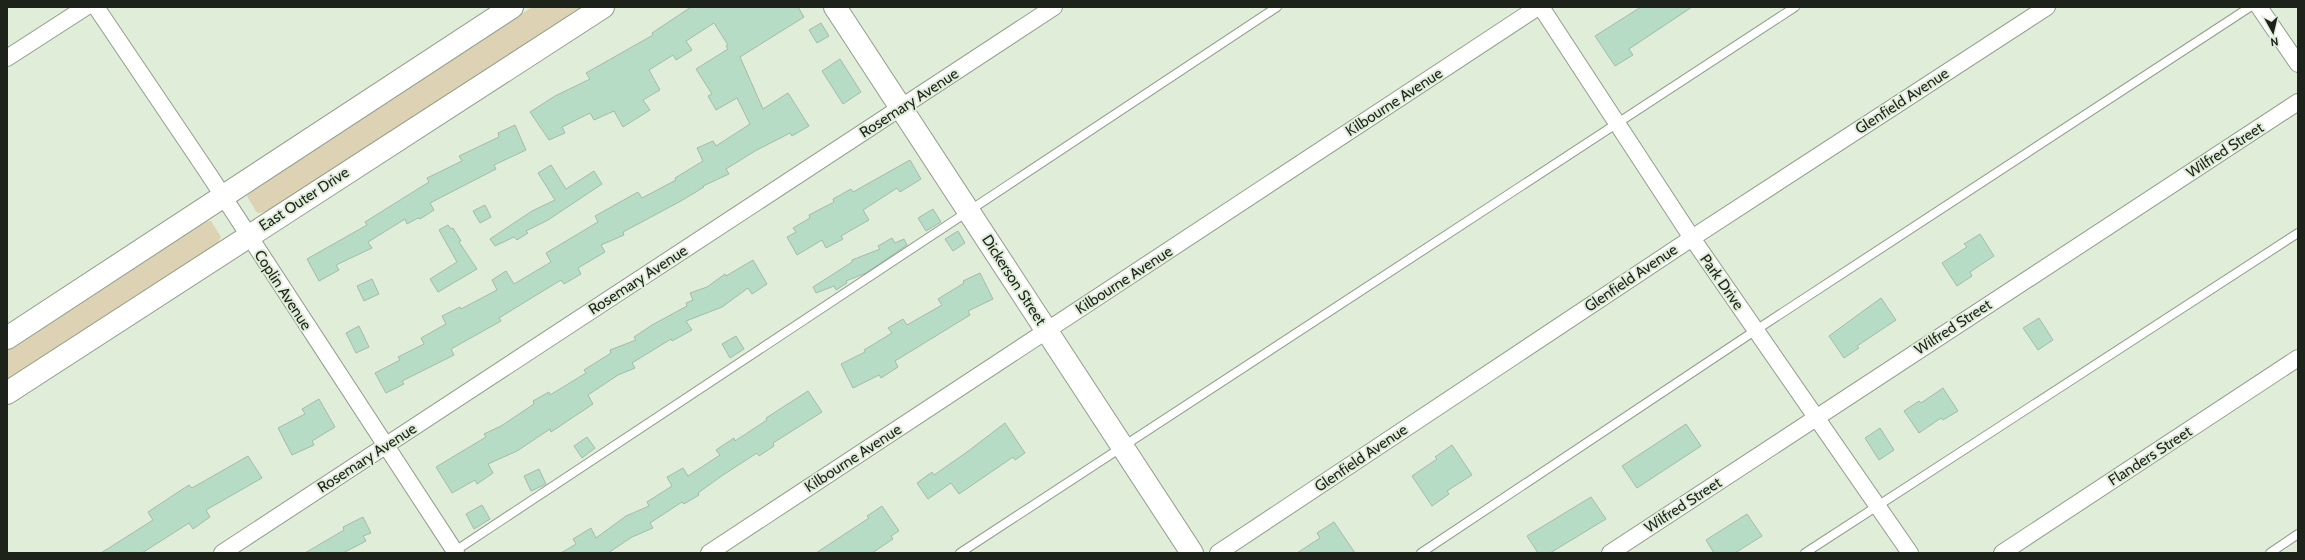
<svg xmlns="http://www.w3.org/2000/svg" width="2305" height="560" viewBox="0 0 2305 560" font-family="Cabin,sans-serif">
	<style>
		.green { fill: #ddd2b3 }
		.building { fill: #b7dcc6; stroke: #a4baac }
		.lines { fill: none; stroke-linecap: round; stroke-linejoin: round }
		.lane-casing { stroke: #909d8a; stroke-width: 10 }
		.street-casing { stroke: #909d8a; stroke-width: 18 }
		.secondary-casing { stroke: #909d8a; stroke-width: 24 }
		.lane { stroke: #fff; stroke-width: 8 }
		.street { stroke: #fff; stroke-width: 16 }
		.secondary { stroke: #fff; stroke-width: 22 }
		.labels { text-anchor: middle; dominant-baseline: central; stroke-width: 4; stroke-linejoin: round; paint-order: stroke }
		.street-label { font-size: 15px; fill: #1d221b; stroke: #e0eed9 }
	</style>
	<rect width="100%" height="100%" fill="#e0eed9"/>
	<path class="green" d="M 532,7 L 581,7 L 267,212 L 257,213 L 247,196 L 252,190 Z
		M 211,221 L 221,237 L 217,244 L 7,382 L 7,350 L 201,222 Z"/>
	<path class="building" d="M 691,7 L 798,7 L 804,17 L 740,57 L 763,109 L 788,93 L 809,126 L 792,136 L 790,133 L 755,151 L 726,169 L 729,174 L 703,186 L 704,187 L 681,201 L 623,232 L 624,235 L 601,245 L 605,252 L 578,268 L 581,274 L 564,284 L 561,280 L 525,302 L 499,318 L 501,321 L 451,349 L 454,355 L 402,381 L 404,384 L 386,393 L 375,373 L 400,360 L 398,357 L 424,344 L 421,338 L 446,324 L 442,316 L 460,307 L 461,309 L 497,290 L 492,280 L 506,271 L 514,284 L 551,262 L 546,253 L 598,222 L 595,216 L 638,192 L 642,198 L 676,180 L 675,178 L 703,161 L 697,148 L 713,141 L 716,146 L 750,124 L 737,98 L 716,110 L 708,96 L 712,94 L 696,69 L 728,49 L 726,46 L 728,45 L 714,23 L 686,41 L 692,50 L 676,60 L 673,55 L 649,70 L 660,90 L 643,100 L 650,110 L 623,127 L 614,111 L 594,120 L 590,113 L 562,127 L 565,133 L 549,140 L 530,112 L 555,96 L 590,79 L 586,73 L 653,35 L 652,33 Z
		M 1641,7 L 1692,7 L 1629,49 L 1633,55 L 1615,66 L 1595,36 Z
		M 821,23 L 829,36 L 817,43 L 809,30 Z
		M 840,59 L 861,92 L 843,104 L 822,71 Z
		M 515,125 L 526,150 L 494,165 L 496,169 L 430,203 L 434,210 L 420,219 L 418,218 L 407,224 L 405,219 L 368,242 L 372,248 L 336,265 L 339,270 L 319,281 L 307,259 L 367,225 L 365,222 L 429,182 L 427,178 L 462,161 L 459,156 L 499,137 L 498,133 Z
		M 910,160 L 921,179 L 900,192 L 897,188 L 863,210 L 869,220 L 841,236 L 843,239 L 826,248 L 822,240 L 797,255 L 787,237 L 796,232 L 793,228 L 810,218 L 809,215 L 834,202 L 833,199 L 851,189 L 853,192 Z
		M 551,165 L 566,189 L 594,171 L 602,184 L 548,220 L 526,231 L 528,233 L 517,240 L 514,237 L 495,246 L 490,239 L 532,211 L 555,200 L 538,173 Z
		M 485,205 L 491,217 L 480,223 L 473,211 Z
		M 933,209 L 941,222 L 926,231 L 918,218 Z
		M 448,225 L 451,229 L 453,228 L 461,241 L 459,242 L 477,269 L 438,292 L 430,279 L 457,262 L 439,230 Z
		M 958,231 L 965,243 L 953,251 L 945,239 Z
		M 1980,234 L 1994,256 L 1970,272 L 1972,276 L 1957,286 L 1942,263 L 1967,247 L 1964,244 Z
		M 892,238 L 895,243 L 904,239 L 907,245 L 866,273 L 846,281 L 847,283 L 836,290 L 834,286 L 816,293 L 813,287 L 852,262 L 852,260 L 880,249 L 878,246 Z
		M 753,260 L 767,284 L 752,294 L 748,288 L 722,307 L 686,321 L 692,330 L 672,341 L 671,339 L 632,363 L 635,368 L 618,375 L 588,395 L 593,404 L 551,432 L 550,429 L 517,451 L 488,464 L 493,473 L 477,484 L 475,480 L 452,493 L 436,467 L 486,437 L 484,434 L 501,426 L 534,404 L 533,401 L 549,392 L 550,395 L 586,373 L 584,370 L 611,353 L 610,350 L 636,340 L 634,337 L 652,325 L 687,306 L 686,303 L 693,300 L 690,293 L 707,287 L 725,274 L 726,276 Z
		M 980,273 L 993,299 L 968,311 L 970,315 L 895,361 L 898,367 L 881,378 L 879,375 L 853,388 L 841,364 L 865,352 L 864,350 L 892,333 L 888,328 L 903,319 L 907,325 L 942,305 L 938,299 L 964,283 L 963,281 Z
		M 372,279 L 379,294 L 364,301 L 357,286 Z
		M 1881,298 L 1896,320 L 1857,346 L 1859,348 L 1844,358 L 1829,336 Z
		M 2039,318 L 2053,340 L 2038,350 L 2023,328 Z
		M 359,326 L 369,347 L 356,353 L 346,333 Z
		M 736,336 L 744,349 L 730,358 L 722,344 Z
		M 1943,388 L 1958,411 L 1943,420 L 1941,418 L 1919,433 L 1904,411 L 1919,401 L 1921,403 Z
		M 808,391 L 822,412 L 773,443 L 774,446 L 759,456 L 757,453 L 723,475 L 698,493 L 699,495 L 684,504 L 682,502 L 650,523 L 653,528 L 632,537 L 608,553 L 561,553 L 576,544 L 573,539 L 591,528 L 596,538 L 626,516 L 649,506 L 647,502 L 672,486 L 667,477 L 683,468 L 688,476 L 720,455 L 716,450 L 734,438 L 735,441 L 767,420 L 766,418 Z
		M 319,399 L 335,427 L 312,441 L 314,445 L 292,455 L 278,428 L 305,414 L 302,409 Z
		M 1005,423 L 1025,453 L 1015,460 L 1013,457 L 959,494 L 951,483 L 928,499 L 917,483 L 932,472 L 934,475 L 967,452 Z
		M 1686,424 L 1701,446 L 1637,488 L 1622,466 Z
		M 1880,428 L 1894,450 L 1879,460 L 1865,438 Z
		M 587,437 L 595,448 L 582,458 L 574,446 Z
		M 1452,445 L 1472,475 L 1447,491 L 1449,494 L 1432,506 L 1412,476 L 1437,459 L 1435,457 Z
		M 248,456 L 262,478 L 206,510 L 210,517 L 193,529 L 189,523 L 142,553 L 101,553 L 153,520 L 148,512 L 172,496 L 189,485 L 192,488 Z
		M 539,469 L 546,484 L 531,491 L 524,476 Z
		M 1591,497 L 1606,519 L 1550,553 L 1538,553 L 1527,536 Z
		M 482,505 L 490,519 L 474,529 L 466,514 Z
		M 882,506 L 899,531 L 891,536 L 893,539 L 872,553 L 816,553 L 869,518 L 867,516 Z
		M 1747,514 L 1762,536 L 1735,553 L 1714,553 L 1706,540 Z
		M 363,517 L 371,533 L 363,536 L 366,541 L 343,553 L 305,553 L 344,530 L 343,527 Z
		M 1334,522 L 1355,553 L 1297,553 L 1320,538 L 1317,533 Z"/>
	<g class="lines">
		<g class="lane-casing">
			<path id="lane" d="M 452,553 L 1277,7
				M 960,553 L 1795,7
				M 1421,553 L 1756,330 L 2250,7
				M 1805,553 L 2298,233
				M 2270,553 L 2298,534"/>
		</g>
		<g class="street-casing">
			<path id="street" d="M 96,7 L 208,173 L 456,553
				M 1541,7 L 1692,238 L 1910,553
				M 2259,7 L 2298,64
				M 7,58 L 86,7
				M 222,553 L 1054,7
				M 709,553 L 1538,7
				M 1218,553 L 1692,238 L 2047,7
				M 1610,553 L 2298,102
				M 2002,553 L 2298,358"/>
		</g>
		<g class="secondary-casing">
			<path id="secondary" d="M 835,7 L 1192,553
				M 7,338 L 512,7
				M 7,393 L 603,7"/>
		</g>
		<use href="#lane" class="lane"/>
		<use href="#street" class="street"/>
		<use href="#secondary" class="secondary"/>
	</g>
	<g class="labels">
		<g class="street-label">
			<text transform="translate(1902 101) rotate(-33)">Glenfield Avenue</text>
			<text transform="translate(1394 102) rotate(-33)">Kilbourne Avenue</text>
			<text transform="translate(909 103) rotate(-33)">Rosemary Avenue</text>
			<text transform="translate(2225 150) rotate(-33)">Wilfred Street</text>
			<text transform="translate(304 199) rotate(-33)">East Outer Drive</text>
			<text transform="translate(1631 278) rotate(-34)">Glenfield Avenue</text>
			<text transform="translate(638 280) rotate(-33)">Rosemary Avenue</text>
			<text transform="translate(1014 280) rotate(57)">Dickerson Street</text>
			<text transform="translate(1124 280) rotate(-33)">Kilbourne Avenue</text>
			<text transform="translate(1722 282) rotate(55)">Park Drive</text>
			<text transform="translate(283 290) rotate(57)">Coplin Avenue</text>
			<text transform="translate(1953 327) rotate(-33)">Wilfred Street</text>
			<text transform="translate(2150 456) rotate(-33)">Flanders Street</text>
			<text transform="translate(367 458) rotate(-33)">Rosemary Avenue</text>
			<text transform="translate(853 458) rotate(-33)">Kilbourne Avenue</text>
			<text transform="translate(1361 458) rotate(-34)">Glenfield Avenue</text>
			<text transform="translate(1683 505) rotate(-33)">Wilfred Street</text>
		</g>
	</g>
	<rect width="2305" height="560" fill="none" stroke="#1d221b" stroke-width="16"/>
	<g transform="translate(2273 32) rotate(172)" stroke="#e0eed9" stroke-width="3" paint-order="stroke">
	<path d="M0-3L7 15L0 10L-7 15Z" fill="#1d221b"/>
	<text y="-6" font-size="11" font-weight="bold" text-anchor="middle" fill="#1d221b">N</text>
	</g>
</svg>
